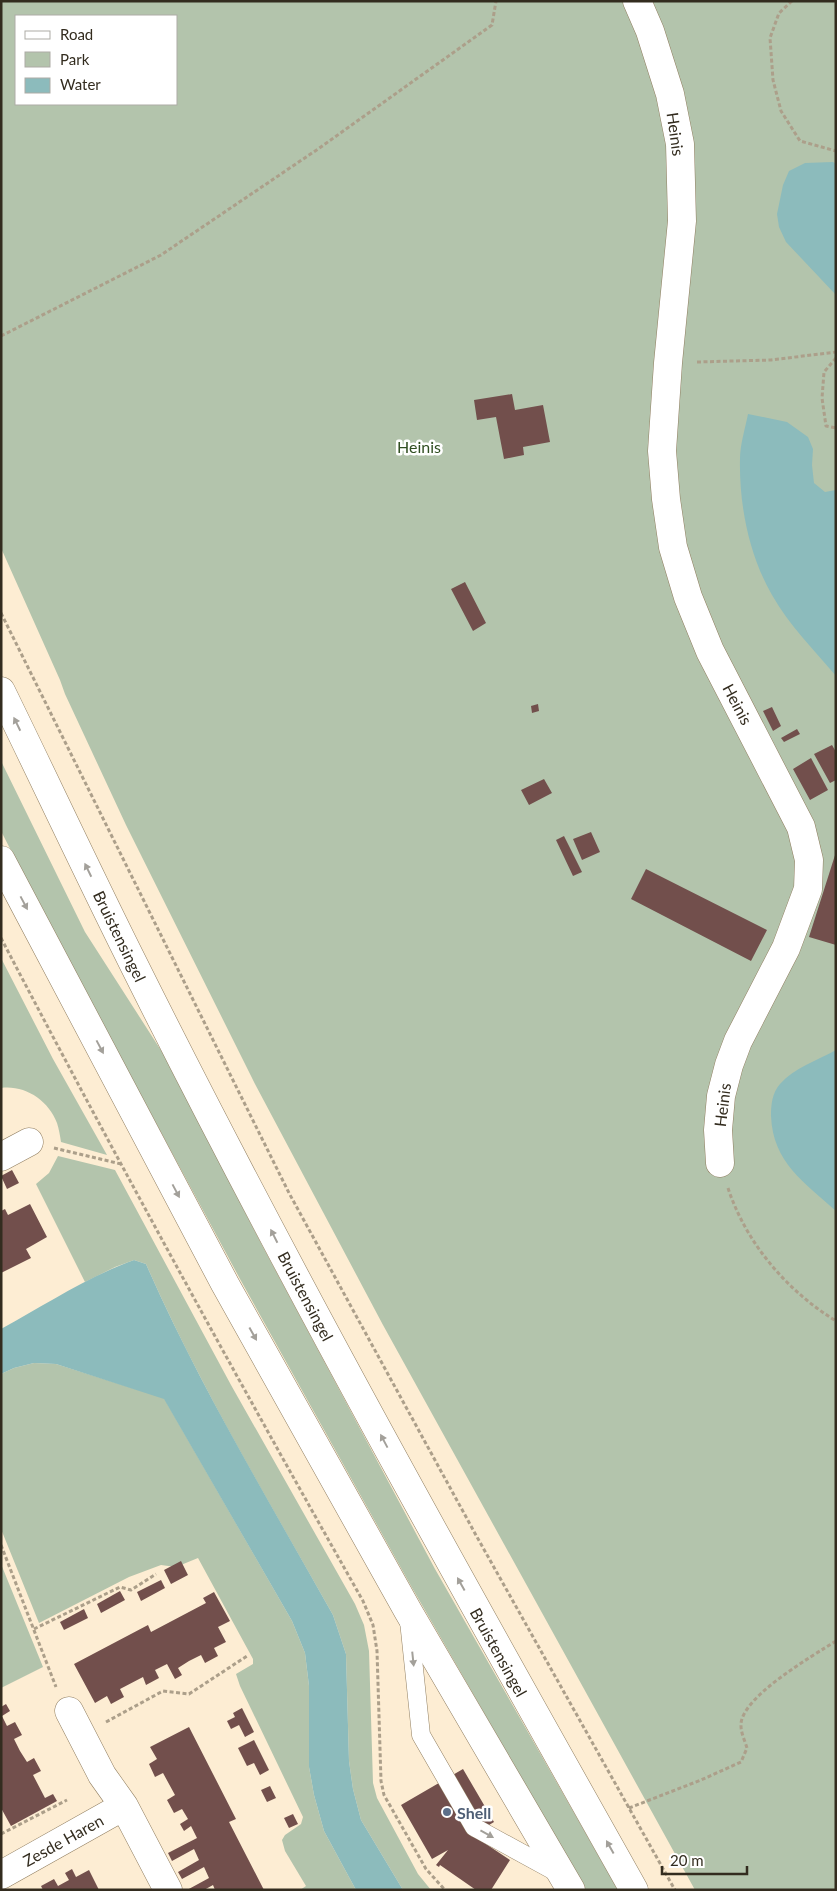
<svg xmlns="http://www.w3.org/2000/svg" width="837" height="1891" viewBox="0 0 837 1891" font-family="Lato,sans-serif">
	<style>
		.green { fill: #b3c4ac; fill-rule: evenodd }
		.water { fill: #8cbbbc }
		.building { fill: #724f4c }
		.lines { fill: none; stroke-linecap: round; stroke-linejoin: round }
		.service-casing { stroke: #907e60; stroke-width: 19 }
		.minor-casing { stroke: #907e60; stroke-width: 29 }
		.secondary-casing { stroke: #907e60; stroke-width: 29 }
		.path { stroke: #ac9f8a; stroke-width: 3; stroke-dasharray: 4 2.5; stroke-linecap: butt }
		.service { stroke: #fff; stroke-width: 18 }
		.minor { stroke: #fff; stroke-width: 28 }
		.secondary { stroke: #fff; stroke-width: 28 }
		.oneway { fill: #a3a09a }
		.service-dot { fill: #5c6f8a; stroke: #fff; stroke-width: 2 }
		.labels { text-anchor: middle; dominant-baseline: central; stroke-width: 5; stroke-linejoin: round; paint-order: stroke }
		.street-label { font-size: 16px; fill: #332c1f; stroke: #fff }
		.park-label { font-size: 16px; fill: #304e21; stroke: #fff }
		.service-label { font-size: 16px; font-weight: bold; fill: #4e5e75; stroke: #fff; text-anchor: start }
	</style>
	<rect width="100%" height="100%" fill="#fdedd3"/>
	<path class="green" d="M 1,1 L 836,1 L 836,1890 L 695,1890 L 383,1325 L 255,1084 L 126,825 L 65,694 L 60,680 L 1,548 ZM 16,16 L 176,16 L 176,104 L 16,104 Z
		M 1,761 L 85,932 L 164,1055 L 263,1247 L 435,1569 L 618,1890 L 586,1890 L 411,1586 L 240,1279 L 45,917 L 1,831 Z
		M 1,958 L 53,1059 L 107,1155 L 61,1142 C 60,1136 59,1129 57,1123 C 48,1100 25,1085 1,1088 Z
		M 58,1156 L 115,1170 L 231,1385 L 355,1604 L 364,1625 L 369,1651 L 373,1783 L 377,1798 L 418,1874 L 431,1890 L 403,1890 L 361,1820 L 353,1789 L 349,1761 L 346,1654 L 333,1615 C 268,1500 199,1385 146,1264 L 134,1260 L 115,1267 L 85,1282 L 36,1184 L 49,1173 Z
		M 34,1363 L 56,1364 L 164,1398 L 292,1621 L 305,1653 L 309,1686 L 309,1767 L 314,1795 L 324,1831 L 356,1890 L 300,1890 L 306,1886 L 285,1851 L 282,1840 L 285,1835 L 301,1824 L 303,1817 L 240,1686 L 236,1674 L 253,1664 L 253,1659 L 198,1558 L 176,1567 L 161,1565 L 129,1577 L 39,1623 L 1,1529 L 1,1374 L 14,1368 Z
		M 1,1564 L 43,1667 L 1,1688 Z"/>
	<path class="water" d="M 833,162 L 836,164 L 836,295 L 786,242 L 779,227 L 777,214 L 783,185 L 789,171 L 805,163 Z
		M 748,414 L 787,422 L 808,437 L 813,449 L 812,465 L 814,483 L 825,492 L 836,490 L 836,676 C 814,650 789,625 772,595 C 749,555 739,505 740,459 C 740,445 745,429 748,414 Z
		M 836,1050 L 836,1211 C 804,1182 773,1163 771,1116 C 771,1105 772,1093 780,1084 C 794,1068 818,1060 836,1050 Z
		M 134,1260 L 146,1264 C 199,1385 268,1499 333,1615 L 346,1654 L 349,1761 L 353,1789 L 361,1820 L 403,1890 L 356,1890 L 324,1831 L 314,1795 L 309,1767 L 309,1686 L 305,1653 L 292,1621 L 164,1399 L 56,1364 L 34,1363 L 14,1368 L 1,1374 L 1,1329 C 45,1305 87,1277 134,1260 Z"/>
	<path class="building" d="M 512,394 L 515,410 L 543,405 L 550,442 L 523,447 L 524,455 L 504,459 L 496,417 L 477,420 L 474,400 Z
		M 465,582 L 486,623 L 473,631 L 451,589 Z
		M 538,704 L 539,711 L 532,713 L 531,706 Z
		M 772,707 L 781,726 L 773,731 L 763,711 Z
		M 797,729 L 800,734 L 784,742 L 781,738 Z
		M 832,745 L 836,752 L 836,780 L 830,783 L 814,754 Z
		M 811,758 L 828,790 L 810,800 L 793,769 Z
		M 544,779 L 552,793 L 529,805 L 521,790 Z
		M 591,832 L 600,852 L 582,860 L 573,839 Z
		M 564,836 L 582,872 L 573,876 L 556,840 Z
		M 836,852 L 836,945 L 809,937 Z
		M 646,869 L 767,930 L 751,961 L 631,899 Z
		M 12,1170 L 19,1183 L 7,1189 L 1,1176 Z
		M 30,1204 L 47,1237 L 26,1249 L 31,1258 L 1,1273 L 1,1211 L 5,1209 L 8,1215 Z
		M 181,1561 L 188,1575 L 171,1584 L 164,1570 Z
		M 161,1580 L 165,1588 L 141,1601 L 137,1592 Z
		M 120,1591 L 125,1600 L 101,1613 L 97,1604 Z
		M 214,1592 L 230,1621 L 218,1627 L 226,1642 L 214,1648 L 218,1656 L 205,1663 L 201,1655 L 189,1661 L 178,1668 L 182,1675 L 175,1679 L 167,1664 L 155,1670 L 159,1678 L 146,1685 L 143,1677 L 120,1689 L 124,1697 L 111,1704 L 107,1696 L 95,1703 L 74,1664 L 148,1625 L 151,1632 L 206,1603 L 203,1598 Z
		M 84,1609 L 88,1618 L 64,1630 L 60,1622 Z
		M 6,1704 L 10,1711 L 2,1716 L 7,1726 L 15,1722 L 22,1735 L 14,1739 L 20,1751 L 27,1762 L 34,1758 L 41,1771 L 33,1775 L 45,1798 L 53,1794 L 57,1801 L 11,1826 L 1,1808 L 1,1707 Z
		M 242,1708 L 254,1732 L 245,1737 L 239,1725 L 231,1729 L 227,1721 L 235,1717 L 233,1713 Z
		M 189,1727 L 236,1819 L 229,1822 L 264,1890 L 215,1890 L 213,1885 L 204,1890 L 187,1890 L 209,1878 L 204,1867 L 182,1879 L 178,1872 L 199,1860 L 194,1849 L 172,1861 L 168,1853 L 197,1838 L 191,1826 L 184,1831 L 180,1824 L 188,1819 L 182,1809 L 174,1813 L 167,1800 L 175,1795 L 163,1773 L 155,1777 L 149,1764 L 157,1759 L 150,1747 Z
		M 254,1740 L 269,1770 L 260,1775 L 254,1763 L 247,1766 L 238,1748 Z
		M 463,1769 L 494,1822 L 471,1836 L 477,1838 L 510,1860 L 491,1890 L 476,1890 L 440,1865 L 439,1867 L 436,1865 L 448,1850 L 432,1859 L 401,1805 Z
		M 270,1786 L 276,1798 L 267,1802 L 261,1790 Z
		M 293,1814 L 298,1824 L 289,1828 L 284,1818 Z
		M 72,1869 L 76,1877 L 89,1870 L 99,1890 L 43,1890 L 41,1886 L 54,1879 L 58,1886 L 69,1880 L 65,1873 Z"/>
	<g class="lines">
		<g class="service-casing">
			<path id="service" d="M 409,1621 L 421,1735 L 474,1827 L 558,1873"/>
		</g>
		<g class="minor-casing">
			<path id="minor" d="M 637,1 L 650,31 L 670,94 L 680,144 L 682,221 L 668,363 L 662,451 L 666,499 L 673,547 L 688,597 L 710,651 L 801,827 L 809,860 L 808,889 L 786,948 L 738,1041 L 729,1065 L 721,1096 L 718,1130 L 720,1163
				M 1,1157 L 29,1142
				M 69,1711 L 102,1775 L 124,1806 L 168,1890
				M 1,1875 L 124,1806"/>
		</g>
		<g class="secondary-casing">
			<path id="secondary" d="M 1,691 C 45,781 87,871 132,961 C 289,1276 461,1583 634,1890
				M 1,860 L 225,1284 L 408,1611 L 571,1890"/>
		</g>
		<path class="path" d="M 792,1 L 779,13 L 770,38 L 773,80 L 781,111 L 800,141 L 836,151
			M 1,336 L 161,255 L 318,149 L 492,25 L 496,1
			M 836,358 L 824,372 L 822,398 L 826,426 L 836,428
			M 697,362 L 771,360 L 836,352
			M 1,613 L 289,1193 L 477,1537 L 675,1890
			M 1,938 C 118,1162 239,1382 363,1601 L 373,1625 L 377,1651 L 381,1781 L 384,1795 L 426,1869 L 445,1890
			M 54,1148 L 121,1164
			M 728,1188 C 746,1243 787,1291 836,1321
			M 1,1545 L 56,1687
			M 34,1629 L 120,1587 L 131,1590 L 156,1574
			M 106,1722 L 163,1691 L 189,1694 L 247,1656
			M 629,1808 L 701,1780 L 741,1762 L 747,1748 C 745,1741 741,1733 741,1726 C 739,1698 814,1655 836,1641
			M 1,1834 L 67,1800"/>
		<use href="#service" class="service"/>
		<use href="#minor" class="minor"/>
		<use href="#secondary" class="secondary"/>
	</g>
	<defs><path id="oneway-solid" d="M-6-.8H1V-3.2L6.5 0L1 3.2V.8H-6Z" transform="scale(1.25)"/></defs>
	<g class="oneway">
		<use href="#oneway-solid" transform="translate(17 724) rotate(-116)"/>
		<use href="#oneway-solid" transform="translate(88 870) rotate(-116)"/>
		<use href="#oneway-solid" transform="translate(24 903) rotate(62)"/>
		<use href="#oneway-solid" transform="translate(100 1047) rotate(62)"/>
		<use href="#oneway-solid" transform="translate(176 1191) rotate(62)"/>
		<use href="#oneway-solid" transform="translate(274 1236) rotate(-117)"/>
		<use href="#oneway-solid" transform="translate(253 1334) rotate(61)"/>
		<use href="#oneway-solid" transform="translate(384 1441) rotate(-118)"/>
		<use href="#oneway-solid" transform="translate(461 1584) rotate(-119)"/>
		<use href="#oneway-solid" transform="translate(413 1659) rotate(84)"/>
		<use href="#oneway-solid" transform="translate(487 1834) rotate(29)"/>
		<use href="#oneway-solid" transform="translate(610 1847) rotate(-119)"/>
	</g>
	<circle class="service-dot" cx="447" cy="1812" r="5"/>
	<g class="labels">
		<g class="street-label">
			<text transform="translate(676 134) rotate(82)">Heinis</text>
			<text transform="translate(738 704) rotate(62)">Heinis</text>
			<text transform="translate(120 936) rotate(64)">Bruistensingel</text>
			<text transform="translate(722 1105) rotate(-83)">Heinis</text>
			<text transform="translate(306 1296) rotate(62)">Bruistensingel</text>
			<text transform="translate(499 1652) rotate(61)">Bruistensingel</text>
			<text transform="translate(63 1840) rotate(-29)">Zesde Haren</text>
		</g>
		<g class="park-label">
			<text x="419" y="446">Heinis</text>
		</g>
		<g class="service-label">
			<text x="457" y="1812">Shell</text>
		</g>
	</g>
	<rect width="837" height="1891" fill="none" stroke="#332c1f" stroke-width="5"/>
	<rect x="15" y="15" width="162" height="90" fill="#ffffff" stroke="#adaba5"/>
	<rect x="25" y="31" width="25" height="8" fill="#ffffff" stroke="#adaba5"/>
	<text x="60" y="40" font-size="15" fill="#332c1f">Road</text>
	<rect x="25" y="52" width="25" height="15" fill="#b3c4ac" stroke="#adaba5"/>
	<text x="60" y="65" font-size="15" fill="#332c1f">Park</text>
	<rect x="25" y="78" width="25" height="15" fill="#8cbbbc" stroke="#adaba5"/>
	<text x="60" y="90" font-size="15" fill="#332c1f">Water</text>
	<path d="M662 1866v8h85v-8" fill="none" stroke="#332c1f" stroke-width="2.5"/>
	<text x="670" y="1866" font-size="15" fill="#332c1f" stroke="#ffffff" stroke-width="4" paint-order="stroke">20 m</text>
</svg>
